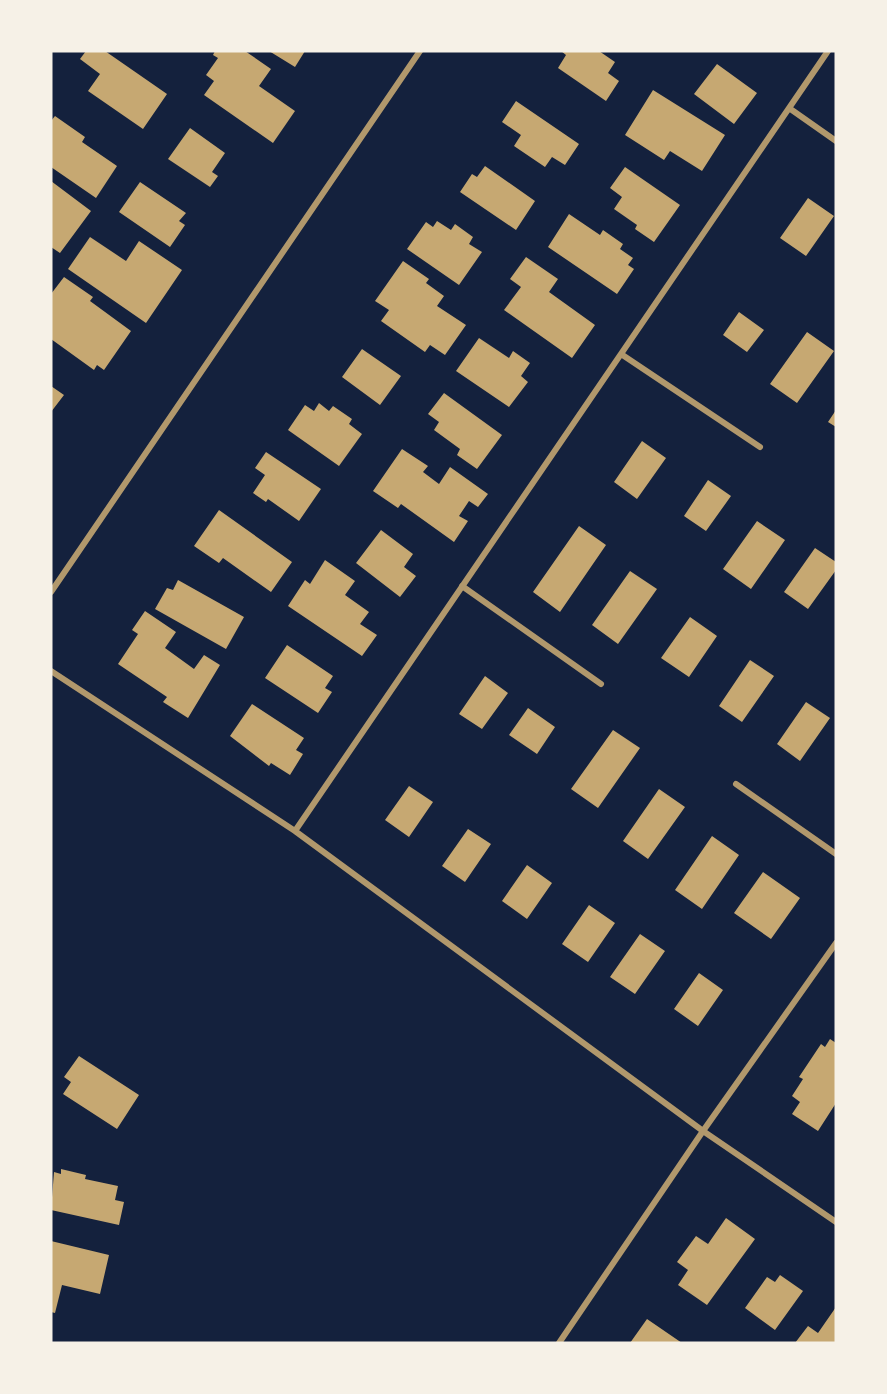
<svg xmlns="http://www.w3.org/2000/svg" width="887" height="1394" viewBox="0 0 887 1394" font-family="'DejaVu Sans',sans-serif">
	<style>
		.building { fill: #c6a872 }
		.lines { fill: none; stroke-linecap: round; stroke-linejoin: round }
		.minor { stroke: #b1986c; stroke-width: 6 }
	</style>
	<rect width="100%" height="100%" fill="#14213d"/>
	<path class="building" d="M 86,51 L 105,51 L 167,94 L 143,129 L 88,91 L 100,74 L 80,59 Z
		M 215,51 L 245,51 L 271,69 L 259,86 L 295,111 L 273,143 L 204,95 L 214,81 L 206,75 L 218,58 L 213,55 Z
		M 269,51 L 305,51 L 295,67 Z
		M 561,51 L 599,51 L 615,62 L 608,73 L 619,81 L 606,101 L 558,68 L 566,55 Z
		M 717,64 L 757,93 L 734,124 L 694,94 Z
		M 653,90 L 725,135 L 702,171 L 670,151 L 664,160 L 625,135 Z
		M 516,101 L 579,144 L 565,165 L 552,157 L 545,167 L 514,146 L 521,135 L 502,122 Z
		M 55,116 L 85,137 L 82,142 L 117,166 L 96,198 L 51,167 L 51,121 Z
		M 190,128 L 225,153 L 212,172 L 218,176 L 210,187 L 168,159 Z
		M 485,166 L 535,201 L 516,230 L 460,192 L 472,174 L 477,177 Z
		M 625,167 L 680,205 L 654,242 L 635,229 L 637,225 L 614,209 L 622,197 L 610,188 Z
		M 51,181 L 91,211 L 60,253 L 51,247 Z
		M 140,182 L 186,213 L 179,221 L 185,225 L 170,247 L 119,212 Z
		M 808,198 L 834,216 L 806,256 L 780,238 Z
		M 569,214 L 600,235 L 603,230 L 623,244 L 620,249 L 633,258 L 628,265 L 634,269 L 617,294 L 548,247 Z
		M 437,221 L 451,230 L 455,224 L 473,237 L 469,244 L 482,252 L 459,285 L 407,249 L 426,222 L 433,227 Z
		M 90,237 L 126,261 L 139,241 L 182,270 L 146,323 L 68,269 Z
		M 526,257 L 558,279 L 549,292 L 595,325 L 572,358 L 504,310 L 521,287 L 510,279 Z
		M 403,261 L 429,279 L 426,283 L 444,296 L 437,306 L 466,325 L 445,355 L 430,345 L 425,352 L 381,321 L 389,310 L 375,301 Z
		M 64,277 L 93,297 L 90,301 L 131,331 L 104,370 L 97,365 L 94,370 L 51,339 L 51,294 Z
		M 739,312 L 764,330 L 747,352 L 723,335 Z
		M 807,332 L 834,351 L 797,403 L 770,384 Z
		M 479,338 L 509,358 L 513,351 L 530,363 L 521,376 L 528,382 L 509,407 L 456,371 Z
		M 362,349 L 401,376 L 380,405 L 342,377 Z
		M 51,386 L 64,395 L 51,412 Z
		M 444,393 L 502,435 L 477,469 L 457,455 L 460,449 L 434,430 L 439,422 L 428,414 Z
		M 319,403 L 329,411 L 333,406 L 352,419 L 349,424 L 362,434 L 339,466 L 288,430 L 305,405 L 314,411 Z
		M 836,410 L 836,427 L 828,422 Z
		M 642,441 L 666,458 L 637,499 L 614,482 Z
		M 402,449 L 428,466 L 423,472 L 439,484 L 450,467 L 488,494 L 478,507 L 469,501 L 459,516 L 468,521 L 454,542 L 401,504 L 398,508 L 373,491 Z
		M 266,452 L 321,489 L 299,521 L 268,499 L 266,502 L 253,493 L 265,475 L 255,468 Z
		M 708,480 L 731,496 L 706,531 L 684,516 Z
		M 219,510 L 292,562 L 271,592 L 223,558 L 219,563 L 194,546 Z
		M 757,521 L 785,540 L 751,589 L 723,569 Z
		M 579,526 L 606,545 L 560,612 L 533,592 Z
		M 381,530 L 413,554 L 404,567 L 416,576 L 400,597 L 356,563 Z
		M 815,548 L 836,562 L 836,570 L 808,609 L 784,592 Z
		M 325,560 L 355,581 L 345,595 L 369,612 L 360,624 L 377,635 L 362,656 L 288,606 L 305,580 L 310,584 Z
		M 630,571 L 657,589 L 618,644 L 592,625 Z
		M 178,580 L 244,617 L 226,649 L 155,609 L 167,588 L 173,590 Z
		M 145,611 L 176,632 L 165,648 L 194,669 L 204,655 L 220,665 L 188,718 L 163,702 L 167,697 L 118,664 L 138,634 L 132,630 Z
		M 690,617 L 717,636 L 689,677 L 661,658 Z
		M 287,645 L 333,676 L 325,688 L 332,692 L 318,713 L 265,678 Z
		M 750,660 L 774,676 L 742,722 L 719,706 Z
		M 485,676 L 508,693 L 482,729 L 459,714 Z
		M 806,702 L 830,718 L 800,761 L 777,744 Z
		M 252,704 L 304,738 L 296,750 L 303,754 L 290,775 L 271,763 L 269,766 L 230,736 Z
		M 528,708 L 555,727 L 537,754 L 509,735 Z
		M 613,730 L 640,748 L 598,808 L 571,789 Z
		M 409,786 L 433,802 L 409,837 L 385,820 Z
		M 659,789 L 685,807 L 648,859 L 623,841 Z
		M 468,829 L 491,844 L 465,882 L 442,866 Z
		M 712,836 L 739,855 L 702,909 L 675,890 Z
		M 527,865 L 552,883 L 527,919 L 502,901 Z
		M 763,872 L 800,898 L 771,939 L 734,913 Z
		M 589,905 L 615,923 L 588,962 L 562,944 Z
		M 640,934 L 665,951 L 635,994 L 610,977 Z
		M 699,973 L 723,990 L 698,1026 L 674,1009 Z
		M 830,1039 L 836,1043 L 836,1103 L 818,1131 L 792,1114 L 800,1102 L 792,1096 L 803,1079 L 799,1077 L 821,1044 L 825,1047 Z
		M 79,1056 L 139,1095 L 117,1129 L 63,1094 L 71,1082 L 64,1077 Z
		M 61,1169 L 86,1175 L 85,1179 L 118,1186 L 115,1200 L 124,1202 L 119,1225 L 51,1210 L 54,1172 L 61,1174 Z
		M 726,1218 L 755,1239 L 707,1305 L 678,1285 L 688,1270 L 677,1262 L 696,1236 L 708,1244 Z
		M 51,1241 L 109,1255 L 100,1294 L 62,1285 L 55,1313 L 51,1312 Z
		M 780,1275 L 803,1291 L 775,1330 L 745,1308 L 767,1277 L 775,1282 Z
		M 836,1307 L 836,1343 L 795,1343 L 808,1326 L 818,1333 Z
		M 647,1319 L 682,1343 L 630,1343 Z"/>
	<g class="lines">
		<path class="minor" d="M 789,108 L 836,141
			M 621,354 L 760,447
			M 462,586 L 601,684
			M 51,592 L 420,51
			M 51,671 L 295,831 L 703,1131 L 836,1222
			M 736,784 L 836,854
			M 295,831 L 828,51
			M 559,1343 L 703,1131 L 836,943"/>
	</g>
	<rect width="887" height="1394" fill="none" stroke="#f6f1e7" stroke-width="105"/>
</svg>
